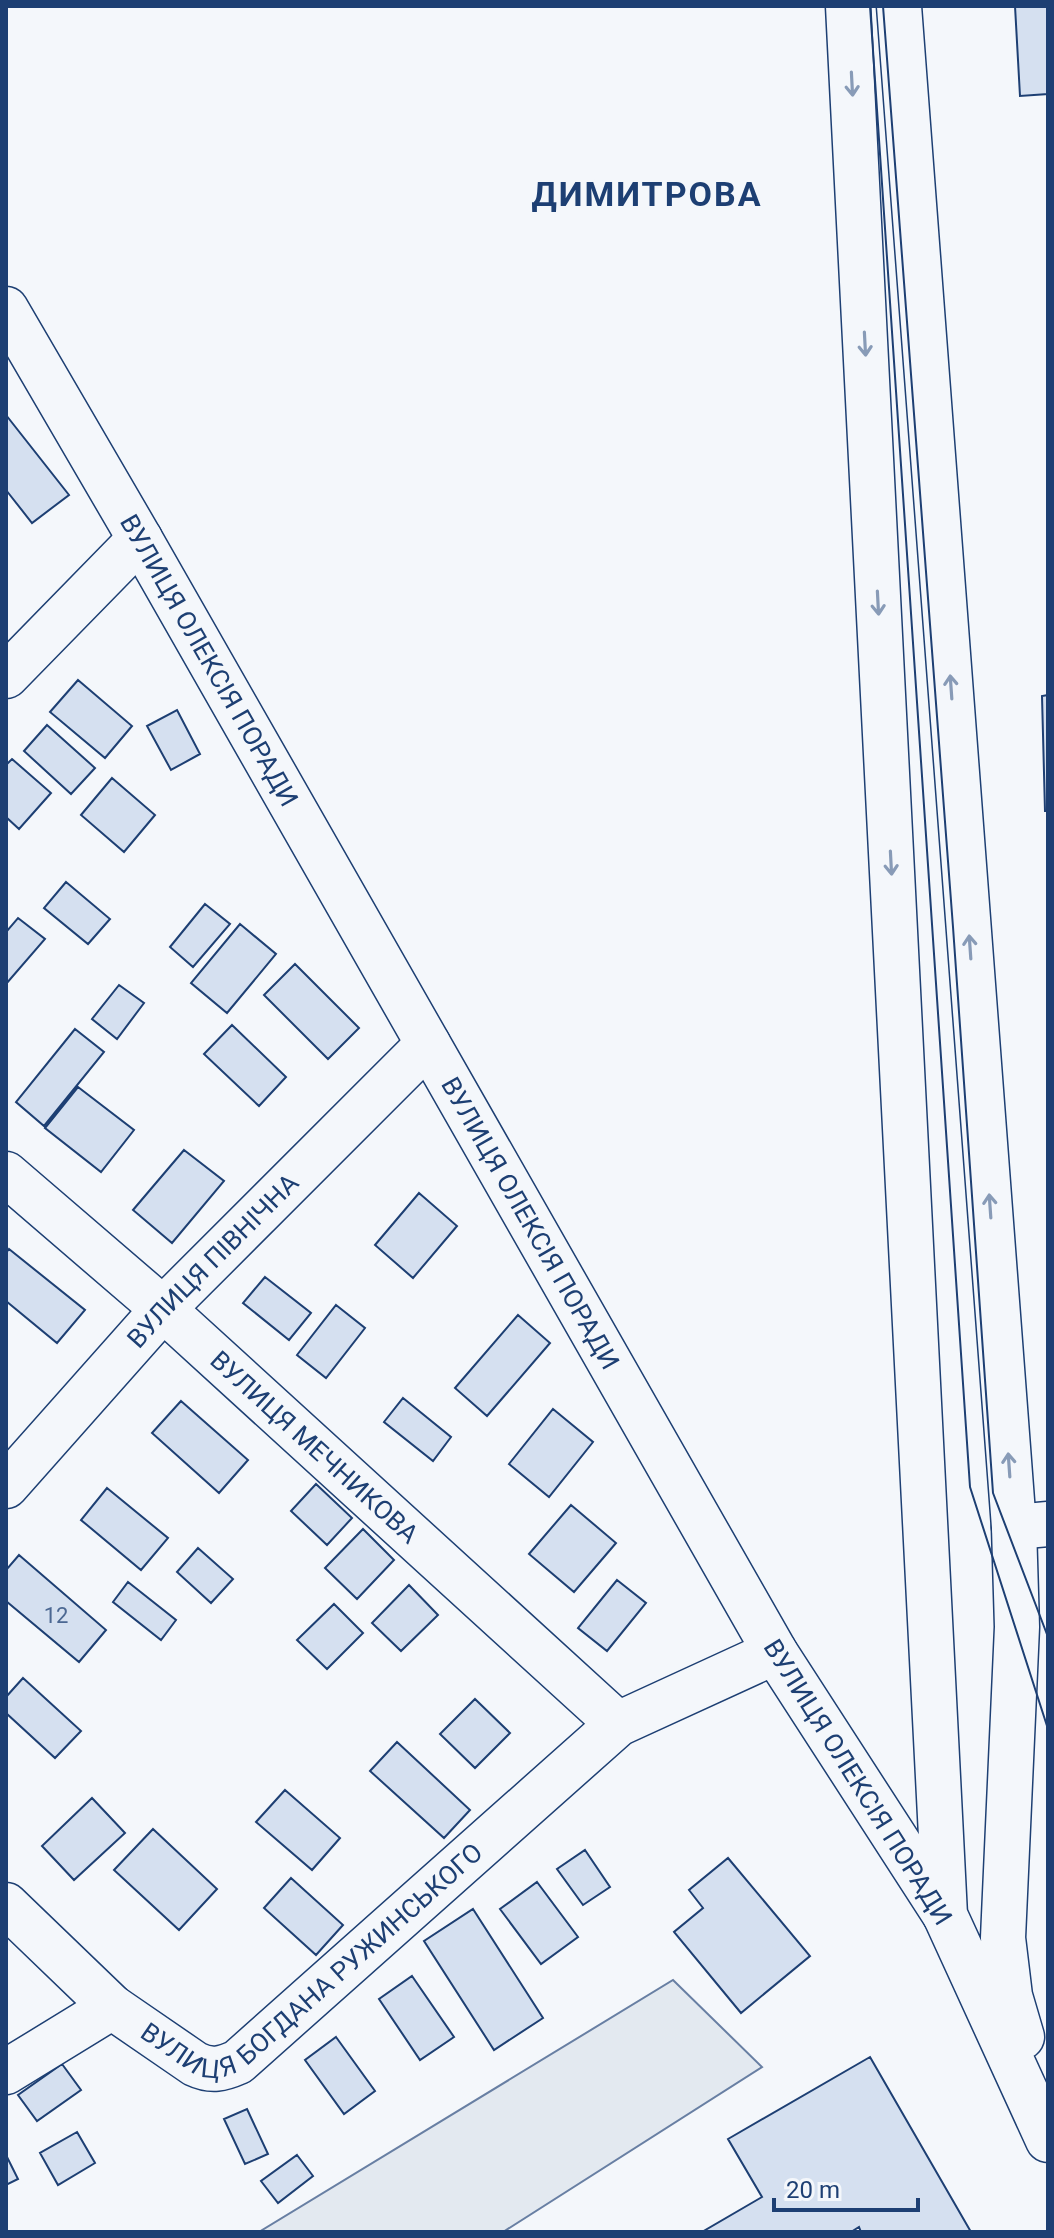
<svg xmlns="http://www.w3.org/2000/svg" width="1054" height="2238" viewBox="0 0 1054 2238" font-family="Roboto,sans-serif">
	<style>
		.green { fill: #e3e9f0; stroke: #687fa3; stroke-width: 2 }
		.building { fill: #d5e0f0; stroke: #1d3f73; stroke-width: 2 }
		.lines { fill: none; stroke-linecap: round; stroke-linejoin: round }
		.minor-casing { stroke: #1d3f73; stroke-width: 47 }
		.major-casing { stroke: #1d3f73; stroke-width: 47 }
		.minor { stroke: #f4f7fb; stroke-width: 44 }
		.major { stroke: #f4f7fb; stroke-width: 44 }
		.tram { stroke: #1d3f73; stroke-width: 2 }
		.oneway { stroke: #889bb7 }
		.labels { text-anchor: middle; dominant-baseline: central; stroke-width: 6; stroke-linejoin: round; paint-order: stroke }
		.number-label { font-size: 22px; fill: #4b6792 }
		.street-label { font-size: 26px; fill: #1d3f73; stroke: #f4f7fb }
		.district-label { font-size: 34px; font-weight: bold; letter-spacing: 2px; fill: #1d3f73; stroke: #f4f7fb }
	</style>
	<rect width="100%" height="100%" fill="#f4f7fb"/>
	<path class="green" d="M 673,1980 L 762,2067 L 503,2232 L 259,2232 Z"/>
	<path class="building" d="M 1015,6 L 1048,6 L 1048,94 L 1020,96 Z
		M 6,415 L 69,495 L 32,523 L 6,490 Z
		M 78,680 L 132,726 L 105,758 L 50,712 Z
		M 1048,695 L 1048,811 L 1045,811 L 1042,696 Z
		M 177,710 L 200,754 L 171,770 L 147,726 Z
		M 47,725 L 95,768 L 71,794 L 24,751 Z
		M 12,759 L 51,793 L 19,829 L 6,817 L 6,765 Z
		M 112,778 L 155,815 L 124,852 L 81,815 Z
		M 66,882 L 110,919 L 88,944 L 44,908 Z
		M 205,904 L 230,924 L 193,967 L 170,947 Z
		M 18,918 L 45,939 L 6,984 L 6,932 Z
		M 240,924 L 276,954 L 227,1013 L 191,983 Z
		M 295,964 L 359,1028 L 328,1059 L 264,995 Z
		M 119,985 L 144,1003 L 117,1039 L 92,1019 Z
		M 232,1025 L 286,1077 L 259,1106 L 204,1054 Z
		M 75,1029 L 104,1052 L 44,1126 L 16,1102 Z
		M 78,1087 L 134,1130 L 101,1172 L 45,1128 Z
		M 184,1150 L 224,1181 L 172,1243 L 133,1210 Z
		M 419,1193 L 457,1226 L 413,1278 L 375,1245 Z
		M 9,1249 L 85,1310 L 57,1343 L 6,1301 L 6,1253 Z
		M 265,1277 L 311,1313 L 289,1340 L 243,1303 Z
		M 336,1305 L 365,1328 L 326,1378 L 297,1355 Z
		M 518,1315 L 550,1343 L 487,1416 L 455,1388 Z
		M 403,1398 L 451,1437 L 433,1461 L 384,1422 Z
		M 181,1401 L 248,1460 L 219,1493 L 152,1433 Z
		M 553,1409 L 593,1442 L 549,1497 L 509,1464 Z
		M 316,1484 L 352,1518 L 327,1545 L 291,1511 Z
		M 107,1488 L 168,1538 L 141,1570 L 81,1520 Z
		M 571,1505 L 616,1543 L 574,1592 L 529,1554 Z
		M 363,1529 L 394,1560 L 357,1599 L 325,1568 Z
		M 198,1548 L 233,1579 L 211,1603 L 177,1572 Z
		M 19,1555 L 106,1630 L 79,1662 L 6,1601 L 6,1570 Z
		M 617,1580 L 646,1603 L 607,1651 L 578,1628 Z
		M 128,1582 L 176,1620 L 161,1640 L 113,1602 Z
		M 409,1585 L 438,1615 L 401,1651 L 372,1623 Z
		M 334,1604 L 363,1633 L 327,1669 L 297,1640 Z
		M 23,1678 L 81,1731 L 55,1758 L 6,1713 L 6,1697 Z
		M 475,1699 L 510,1733 L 475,1768 L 440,1734 Z
		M 397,1742 L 470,1810 L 444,1838 L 370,1771 Z
		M 285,1790 L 340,1838 L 312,1870 L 256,1822 Z
		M 92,1798 L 125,1833 L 74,1880 L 42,1846 Z
		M 153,1829 L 217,1889 L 179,1930 L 114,1870 Z
		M 585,1850 L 610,1887 L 583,1905 L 557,1869 Z
		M 728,1858 L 810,1956 L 741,2013 L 674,1932 L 703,1908 L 689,1890 Z
		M 291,1878 L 343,1925 L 316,1955 L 264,1908 Z
		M 537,1882 L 578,1937 L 541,1964 L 500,1909 Z
		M 473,1909 L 543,2018 L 494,2050 L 424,1941 Z
		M 412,1976 L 454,2037 L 420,2060 L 379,1999 Z
		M 336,2037 L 375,2091 L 344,2114 L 305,2060 Z
		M 870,2057 L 971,2232 L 861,2232 L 859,2227 L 851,2232 L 702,2232 L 762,2197 L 728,2139 Z
		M 62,2064 L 81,2090 L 37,2121 L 18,2095 Z
		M 247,2109 L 268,2154 L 245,2164 L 224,2119 Z
		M 77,2132 L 95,2163 L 58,2185 L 40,2153 Z
		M 6,2155 L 18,2179 L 6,2185 Z
		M 297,2155 L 313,2176 L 278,2203 L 261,2181 Z"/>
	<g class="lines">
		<g class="minor-casing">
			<g id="minor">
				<path id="s1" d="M 6,309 L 140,539 L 775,1652 L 945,1915"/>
				<path d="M 6,676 L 140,539"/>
				<path id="s2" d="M 6,1174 L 163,1309 L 618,1724"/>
				<path id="s3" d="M 6,1486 L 163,1309 L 428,1044"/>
				<path d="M 1014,1527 L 1048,1524"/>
				<path id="s4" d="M 6,1905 L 112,2007 L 195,2064 C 212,2072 222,2069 238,2062 L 618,1724 L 775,1652"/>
				<path d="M 6,2072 L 112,2007"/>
			</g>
		</g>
		<g class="major-casing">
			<path id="major" d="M 848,6 L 945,1915 L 1048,2140
				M 899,6 L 1014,1527 L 1017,1627 L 1003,1938 L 1010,1996 L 1022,2037"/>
		</g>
		<use href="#minor" class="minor"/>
		<use href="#major" class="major"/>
		<path class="tram" d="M 870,6 L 970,1487 L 1048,1729
			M 883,6 L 953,927 L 993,1493 L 1048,1637"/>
	</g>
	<defs><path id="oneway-shaft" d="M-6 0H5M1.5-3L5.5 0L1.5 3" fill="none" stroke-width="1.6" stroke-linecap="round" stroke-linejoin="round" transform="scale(2)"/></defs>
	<g class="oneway">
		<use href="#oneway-shaft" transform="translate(852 84) rotate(87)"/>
		<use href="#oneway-shaft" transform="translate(865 344) rotate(87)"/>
		<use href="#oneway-shaft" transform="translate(878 603) rotate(87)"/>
		<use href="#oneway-shaft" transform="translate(951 687) rotate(-94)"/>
		<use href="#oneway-shaft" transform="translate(891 863) rotate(87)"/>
		<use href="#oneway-shaft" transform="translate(970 947) rotate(-94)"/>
		<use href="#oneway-shaft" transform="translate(990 1206) rotate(-94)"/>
		<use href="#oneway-shaft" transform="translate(1009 1465) rotate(-94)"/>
	</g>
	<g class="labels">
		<g class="number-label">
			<text x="56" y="1615">12</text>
		</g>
		<g class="street-label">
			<text stroke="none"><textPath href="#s1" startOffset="406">ВУЛИЦЯ ОЛЕКСІЯ ПОРАДИ</textPath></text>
			<text stroke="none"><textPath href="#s1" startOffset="1054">ВУЛИЦЯ ОЛЕКСІЯ ПОРАДИ</textPath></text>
			<text stroke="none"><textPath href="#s3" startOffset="306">ВУЛИЦЯ ПІВНІЧНА</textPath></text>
			<text stroke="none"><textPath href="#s2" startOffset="412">ВУЛИЦЯ МЕЧНИКОВА</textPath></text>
			<text transform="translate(858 1782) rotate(58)">ВУЛИЦЯ ОЛЕКСІЯ ПОРАДИ</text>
			<text stroke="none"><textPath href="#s4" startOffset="400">ВУЛИЦЯ БОГДАНА РУЖИНСЬКОГО</textPath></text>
		</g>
		<g class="district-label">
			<text x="647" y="194">ДИМИТРОВА</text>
		</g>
	</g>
	<rect width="1054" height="2238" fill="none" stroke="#1d3f73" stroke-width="16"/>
	<path d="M774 2198v12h144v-12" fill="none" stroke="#1d3f73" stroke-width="4"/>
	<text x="786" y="2198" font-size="24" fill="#1d3f73" stroke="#f4f7fb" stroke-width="6" paint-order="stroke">20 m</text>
</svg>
